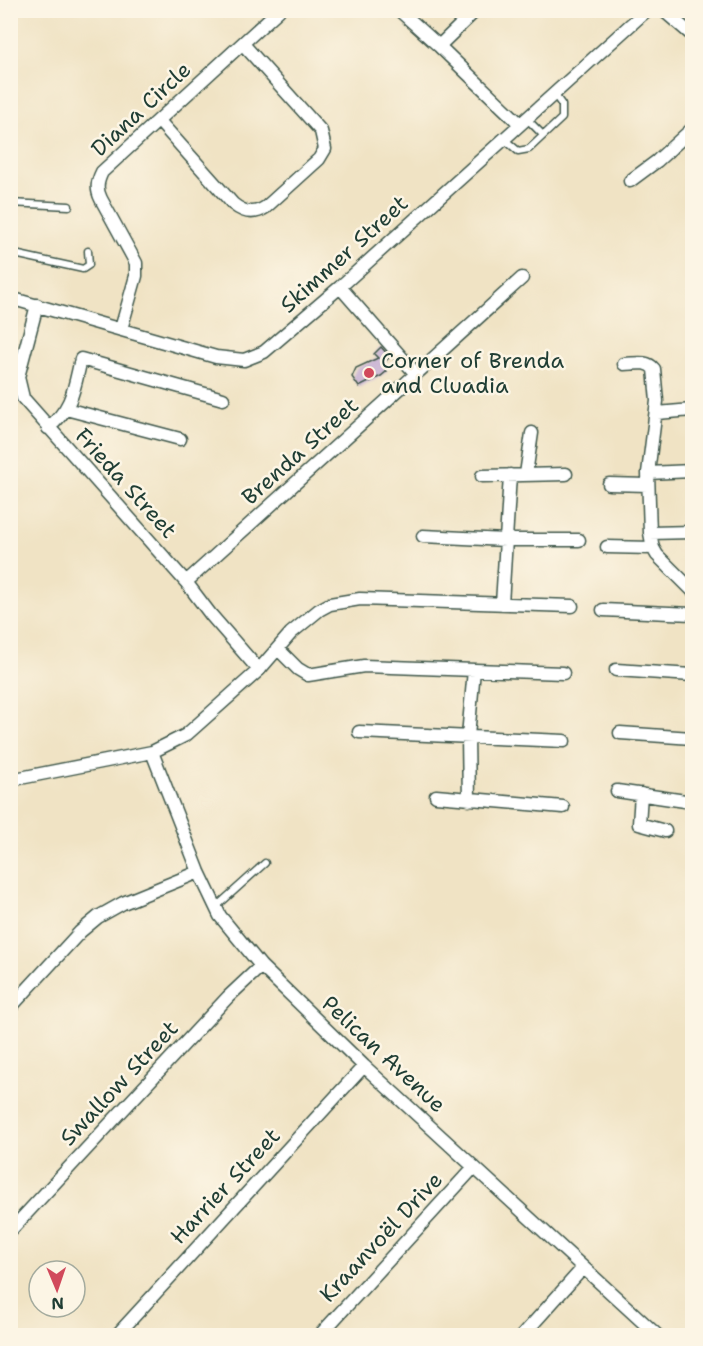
<svg xmlns="http://www.w3.org/2000/svg" width="703" height="1346" viewBox="0 0 703 1346" font-family="'Shantell Sans',sans-serif">
	<style>
		.building { fill: #c2abd2 }
		.lines { fill: none; stroke-linecap: round; stroke-linejoin: round }
		.service-casing { stroke: #3e564a; stroke-width: 9 }
		.minor-casing { stroke: #3e564a; stroke-width: 15 }
		.service { stroke: #fff; stroke-width: 6 }
		.minor { stroke: #fff; stroke-width: 12 }
		.poi-dot { fill: #d1495b; stroke: #fcf5e5; stroke-width: 2 }
		.labels { text-anchor: middle; dominant-baseline: central; stroke-width: 5; stroke-linejoin: round; paint-order: stroke }
		.street-label { font-size: 22px; fill: #1f3d34; stroke: #fcf5e5 }
		.poi-label { font-size: 22px; fill: #1f3d34; stroke: #fcf5e5; text-anchor: start }
	</style>
	<rect width="100%" height="100%" fill="#fcf5e5"/>
	<filter id="ink" filterUnits="userSpaceOnUse"><feTurbulence type="fractalNoise" baseFrequency=".0167" numOctaves="2"/><feDisplacementMap in="SourceGraphic" scale="12" xChannelSelector="R" yChannelSelector="G"/><feConvolveMatrix kernelMatrix="1 2 1 2 8 2 1 2 1" color-interpolation-filters="sRGB"/></filter>
	<filter id="wash" filterUnits="userSpaceOnUse"><feTurbulence type="fractalNoise" baseFrequency=".008" numOctaves="4" result="noise"/><feDisplacementMap in="SourceGraphic" scale="24" xChannelSelector="R" yChannelSelector="G"/><feGaussianBlur stdDeviation="1.35" result="paint"/><feColorMatrix in="noise" values="0 0 0 0 0 0 0 0 0 0 0 0 0 0 0 0 0 1.4 0 .05"/><feComposite in="paint" operator="in"/></filter>
	<g filter="url(#wash)">
		<rect width="100%" height="100%" fill="#f0e3c4"/>
		<g id="blocks">
			<path class="building" d="M 381,347 L 390,357 L 383,363 L 387,371 L 381,376 L 359,387 L 352,377 L 356,368 L 378,358 L 374,354 Z"/>
		</g>
	</g>
	<g filter="url(#ink)">
		<use href="#blocks" fill-opacity="0" stroke="#3e564a" stroke-width="1.5"/>
		<g class="lines">
			<g class="service-casing">
				<path id="service" d="M 527,119 L 543,135
					M 504,139 L 518,151 L 529,149 L 562,118 L 562,105 L 554,94
					M 10,203 L 69,206
					M 10,253 L 83,269 L 89,265 L 88,251
					M 216,907 L 265,863"/>
			</g>
			<g class="minor-casing">
				<path id="minor" d="M 399,10 L 439,46 L 520,124
					M 663,10 L 692,35
					M 439,46 L 476,10
					M 159,121 L 233,204 C 244,213 254,215 266,207 L 319,159 L 325,149 L 321,131 L 243,44
					M 630,181 L 657,161 L 692,129
					M 340,287 L 416,374
					M 10,298 L 216,357 L 244,360 L 264,352 L 340,287 L 647,10
					M 37,305 L 18,377 L 23,398 L 186,582 L 211,615 L 259,670
					M 121,329 L 136,276 L 136,263 L 101,199 C 96,189 97,182 102,172 L 279,10
					M 624,364 C 635,364 647,360 654,369 L 657,401 L 648,473 L 650,533 L 653,548 L 657,555 L 692,590
					M 66,409 L 180,439
					M 657,413 L 692,410
					M 48,428 C 73,408 74,388 81,359 L 223,399
					M 648,473 L 692,471
					M 526,474 L 532,433
					M 482,476 L 566,474
					M 609,484 L 648,485
					M 650,533 L 692,532
					M 423,536 L 505,540 L 579,540
					M 607,547 L 653,548
					M 186,582 L 522,278
					M 502,604 L 510,475
					M 603,610 L 692,614
					M 278,649 L 298,669 L 308,675 L 364,666 L 563,673
					M 616,670 L 692,675
					M 359,732 L 564,741
					M 620,733 L 692,738
					M 152,752 L 199,872 L 220,916 L 261,966 L 364,1066 L 658,1336
					M 10,780 L 152,752 L 186,735 L 259,670 L 291,633 L 319,610 L 330,604 L 360,599 L 572,606
					M 617,791 L 692,802
					M 641,794 L 639,824 L 665,831
					M 436,796 L 563,807
					M 469,800 L 468,736 L 474,670
					M 10,1008 L 80,932 L 98,917 L 123,903 L 199,872
					M 10,1231 L 228,997 L 261,966
					M 116,1336 L 364,1066
					M 319,1336 L 474,1167
					M 522,1336 L 583,1268"/>
			</g>
			<use href="#service" class="service"/>
			<use href="#minor" class="minor"/>
		</g>
	</g>
	<circle class="poi-dot" cx="369" cy="373" r="6"/>
	<g class="labels">
		<g class="street-label">
			<text transform="translate(141 109) rotate(-43)">Diana Circle</text>
			<text transform="translate(344 254) rotate(-42)">Skimmer Street</text>
			<text transform="translate(300 451) rotate(-42)">Brenda Street</text>
			<text transform="translate(126 483) rotate(48)">Frieda Street</text>
			<text transform="translate(384 1054) rotate(43)">Pelican Avenue</text>
			<text transform="translate(119 1083) rotate(-47)">Swallow Street</text>
			<text transform="translate(225 1186) rotate(-47)">Harrier Street</text>
			<text transform="translate(381 1237) rotate(-47)">Kraanvoël Drive</text>
		</g>
		<g class="poi-label">
			<text x="381" y="360">Corner of Brenda<tspan x="381" dy="25">and Cluadia</tspan></text>
		</g>
	</g>
	<rect width="703" height="1346" fill="none" stroke="#fcf5e5" stroke-width="36"/>
	<g transform="translate(57 1289) rotate(178)"><circle r="28" fill="#fcf5e5" stroke="#a4ab9e" stroke-width="1.5"/>
	<path d="M0-4.5L10 22L0 15L-10 22Z" fill="#d1495b"/>
	<text y="-9" font-size="16" font-weight="bold" text-anchor="middle" fill="#1f3d34">N</text>
	</g>
</svg>
